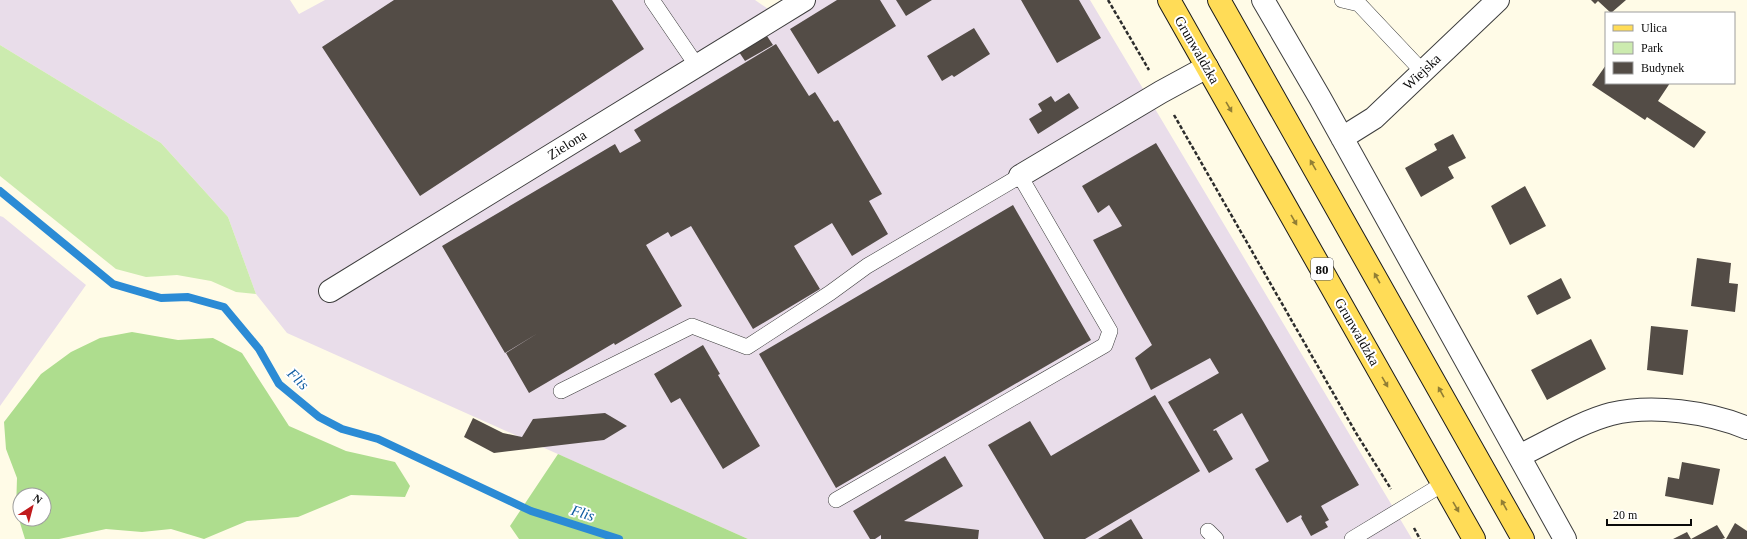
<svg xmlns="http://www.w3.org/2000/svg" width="1747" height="539" viewBox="0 0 1747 539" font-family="'Times New Roman',serif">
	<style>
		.industrial { fill: #e9ddea }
		.green { fill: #ccebaf }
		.forest { fill: #aedd8e; fill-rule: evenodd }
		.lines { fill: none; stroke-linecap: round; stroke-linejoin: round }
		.stream { stroke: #2b8bd5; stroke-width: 8 }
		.building { fill: #534c46 }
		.lane-casing { stroke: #3d3d3d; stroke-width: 16 }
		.street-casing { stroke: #3d3d3d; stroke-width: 24 }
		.primary-casing { stroke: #1b1b1b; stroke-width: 24 }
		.path { stroke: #2c2c2c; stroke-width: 2.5; stroke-dasharray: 4 2; stroke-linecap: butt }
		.lane { stroke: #fff; stroke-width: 15 }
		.street { stroke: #fff; stroke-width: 22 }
		.primary { stroke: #ffdc57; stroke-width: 22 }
		.oneway { fill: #917e34 }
		.labels { text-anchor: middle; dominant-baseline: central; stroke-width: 4; stroke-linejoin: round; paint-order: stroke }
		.shield { fill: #fff; stroke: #545454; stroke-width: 1 }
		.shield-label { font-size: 13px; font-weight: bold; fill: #0a0a0a }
		.street-label { font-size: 14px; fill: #0a0a0a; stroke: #fff }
		.water-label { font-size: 15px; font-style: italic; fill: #0e5ca2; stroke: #fff }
	</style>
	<rect width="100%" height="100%" fill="#fffbe7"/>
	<path class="industrial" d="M 0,0 L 290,0 L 299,14 L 325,0 L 755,0 L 778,16 L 807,0 L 1090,0 L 1412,539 L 748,539 L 287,333 L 256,294 L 228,217 L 161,143 L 0,45 Z
		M 0,216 L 3,217 L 86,285 L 0,406 Z"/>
	<path class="green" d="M 0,45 L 161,143 L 228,217 L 256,294 L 236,292 L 211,281 L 177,275 L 146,277 L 116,269 L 0,176 Z"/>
	<path class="forest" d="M 132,332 L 178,340 L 213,338 L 242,353 L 289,426 L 346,451 L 395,462 L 410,486 L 405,497 L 351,495 L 298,517 L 247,521 L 204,539 L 171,529 L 142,532 L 106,529 L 59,539 L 25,539 L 16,510 L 17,478 L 6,449 L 4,422 L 41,374 L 71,352 L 100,338 ZM 20,495 L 44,495 L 44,519 L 20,519 Z
		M 558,454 L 748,539 L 519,539 L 510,526 Z"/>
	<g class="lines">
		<path class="stream" d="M 0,191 L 113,284 L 161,298 L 188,297 L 224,307 L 259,349 L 279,384 L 319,417 L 342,429 L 378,439 L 531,511 L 619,539"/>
	</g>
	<path class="building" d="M 394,0 L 612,0 L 644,49 L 420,196 L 322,47 Z
		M 837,0 L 880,0 L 896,26 L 818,74 L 790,29 Z
		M 896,0 L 932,0 L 906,16 Z
		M 1021,0 L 1079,0 L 1101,38 L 1057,63 Z
		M 1591,0 L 1626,0 L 1611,13 L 1598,1 L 1595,4 Z
		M 974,28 L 990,54 L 954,77 L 952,75 L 942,81 L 927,56 Z
		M 767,36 L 773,45 L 745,61 L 739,52 Z
		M 776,44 L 809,96 L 815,92 L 834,122 L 838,120 L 882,194 L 869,201 L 888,234 L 852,256 L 832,223 L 794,246 L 820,289 L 753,329 L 691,226 L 671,237 L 668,232 L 646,245 L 682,306 L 615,345 L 614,343 L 529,393 L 506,353 L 538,333 L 505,353 L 442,246 L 615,144 L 620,153 L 641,141 L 634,130 Z
		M 1606,65 L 1606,83 L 1670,83 L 1658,101 L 1706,132 L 1694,148 L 1647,117 L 1645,120 L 1592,85 Z
		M 1069,93 L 1079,108 L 1038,134 L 1029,119 L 1042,111 L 1038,104 L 1051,96 L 1055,102 Z
		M 1453,134 L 1466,158 L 1448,167 L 1454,178 L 1421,197 L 1405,168 L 1437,150 L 1434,144 Z
		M 1156,143 L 1263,321 L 1359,485 L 1321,506 L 1329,520 L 1325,522 L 1328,527 L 1311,536 L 1301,518 L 1302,517 L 1301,515 L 1287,523 L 1255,469 L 1269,461 L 1242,413 L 1213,430 L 1214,431 L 1216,430 L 1233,459 L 1209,473 L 1168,402 L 1219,373 L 1210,358 L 1151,390 L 1135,358 L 1152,345 L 1093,240 L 1122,226 L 1109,205 L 1098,213 L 1082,186 Z
		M 1525,186 L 1546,226 L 1510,245 L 1491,206 Z
		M 1013,205 L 1091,340 L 836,488 L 759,354 Z
		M 1697,258 L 1731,263 L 1729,283 L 1738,284 L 1735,312 L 1691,306 Z
		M 1561,278 L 1571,298 L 1537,315 L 1527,296 Z
		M 1651,326 L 1688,330 L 1683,375 L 1647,370 Z
		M 1591,339 L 1606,369 L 1547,400 L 1531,370 Z
		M 703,345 L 720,374 L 718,375 L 760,446 L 723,469 L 680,398 L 671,403 L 654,374 Z
		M 1155,395 L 1200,471 L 1085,539 L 1044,539 L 988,445 L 1030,421 L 1051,456 Z
		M 605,413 L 627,426 L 604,440 L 494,453 L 464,437 L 473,418 L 503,433 L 522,437 L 533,419 Z
		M 945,456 L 963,486 L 904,521 L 979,530 L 978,539 L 881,539 L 881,535 L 875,539 L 870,539 L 853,511 Z
		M 1682,462 L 1720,469 L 1713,505 L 1665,496 L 1668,477 L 1679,479 Z
		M 1131,519 L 1143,539 L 1098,539 Z
		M 1735,523 L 1747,531 L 1747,539 L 1726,539 Z
		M 1717,525 L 1725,538 L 1722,539 L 1673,539 L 1687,532 L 1691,539 Z"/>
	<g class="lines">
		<g class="lane-casing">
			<path id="lane" d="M 652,0 L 697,66
				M 1342,0 L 1359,4 L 1423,72
				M 561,391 L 692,326 L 747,347 L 830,293 L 867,266 L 1020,176 L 1110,331 L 1105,345 L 836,500
				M 1208,531 L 1216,539
				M 1352,539 L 1443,484"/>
		</g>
		<g class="street-casing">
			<path id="street" d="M 1263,0 L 1320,98 L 1565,539
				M 1342,138 L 1374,118 L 1498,0
				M 1020,176 L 1161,92 L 1207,67
				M 330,291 L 804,0
				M 1519,456 C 1546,443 1583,421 1611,414 C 1652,404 1709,412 1747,428"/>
		</g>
		<g class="primary-casing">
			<path id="primary" d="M 1169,0 L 1474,539
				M 1219,0 L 1523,539"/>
		</g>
		<path class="path" d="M 1108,0 L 1149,70
			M 1174,115 L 1356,433 L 1391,489
			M 1414,528 L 1420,539"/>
		<use href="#lane" class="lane"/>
		<use href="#street" class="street"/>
		<use href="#primary" class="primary"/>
	</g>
	<defs><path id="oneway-solid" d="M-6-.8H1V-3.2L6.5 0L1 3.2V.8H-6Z"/></defs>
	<g class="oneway">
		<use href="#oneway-solid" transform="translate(1229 107) rotate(60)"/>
		<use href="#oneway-solid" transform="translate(1313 165) rotate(-120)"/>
		<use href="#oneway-solid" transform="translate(1294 220) rotate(60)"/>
		<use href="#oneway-solid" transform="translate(1377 278) rotate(-119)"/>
		<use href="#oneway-solid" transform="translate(1385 382) rotate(60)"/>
		<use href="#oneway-solid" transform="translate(1441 392) rotate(-119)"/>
		<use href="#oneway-solid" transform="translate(1504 505) rotate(-119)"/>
		<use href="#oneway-solid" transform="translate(1456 507) rotate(60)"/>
	</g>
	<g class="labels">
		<rect class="shield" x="1311" y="258" width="22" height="22" rx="3"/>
		<g class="shield-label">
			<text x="1322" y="269">80</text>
		</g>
		<g class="street-label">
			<text transform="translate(1197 50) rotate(60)">Grunwaldzka</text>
			<text transform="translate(1422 72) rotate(-43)">Wiejska</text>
			<text transform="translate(567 145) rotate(-32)">Zielona</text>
			<text transform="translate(1357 332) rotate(60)">Grunwaldzka</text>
		</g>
		<g class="water-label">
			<text transform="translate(298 379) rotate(44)">Flis</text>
			<text transform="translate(583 513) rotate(18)">Flis</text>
		</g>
	</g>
	<rect x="1605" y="12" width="130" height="72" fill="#ffffff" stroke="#9d9d9d"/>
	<rect x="1613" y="25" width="20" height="6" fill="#ffdc57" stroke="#9d9d9d"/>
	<text x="1641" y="32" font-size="12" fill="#0a0a0a">Ulica</text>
	<rect x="1613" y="42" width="20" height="12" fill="#ccebaf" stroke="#9d9d9d"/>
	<text x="1641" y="52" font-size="12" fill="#0a0a0a">Park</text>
	<rect x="1613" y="62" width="20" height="12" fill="#534c46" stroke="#9d9d9d"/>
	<text x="1641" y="72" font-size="12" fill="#0a0a0a">Budynek</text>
	<g transform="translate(32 507) rotate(36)"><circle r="19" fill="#ffffff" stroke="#9d9d9d"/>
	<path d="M0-3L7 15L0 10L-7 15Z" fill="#c11b1d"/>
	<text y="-6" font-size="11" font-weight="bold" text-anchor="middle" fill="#0a0a0a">N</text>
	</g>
	<path d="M1607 519v6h84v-6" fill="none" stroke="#0a0a0a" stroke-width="2"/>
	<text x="1613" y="519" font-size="12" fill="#0a0a0a" stroke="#ffffff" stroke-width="3" paint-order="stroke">20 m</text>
</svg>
